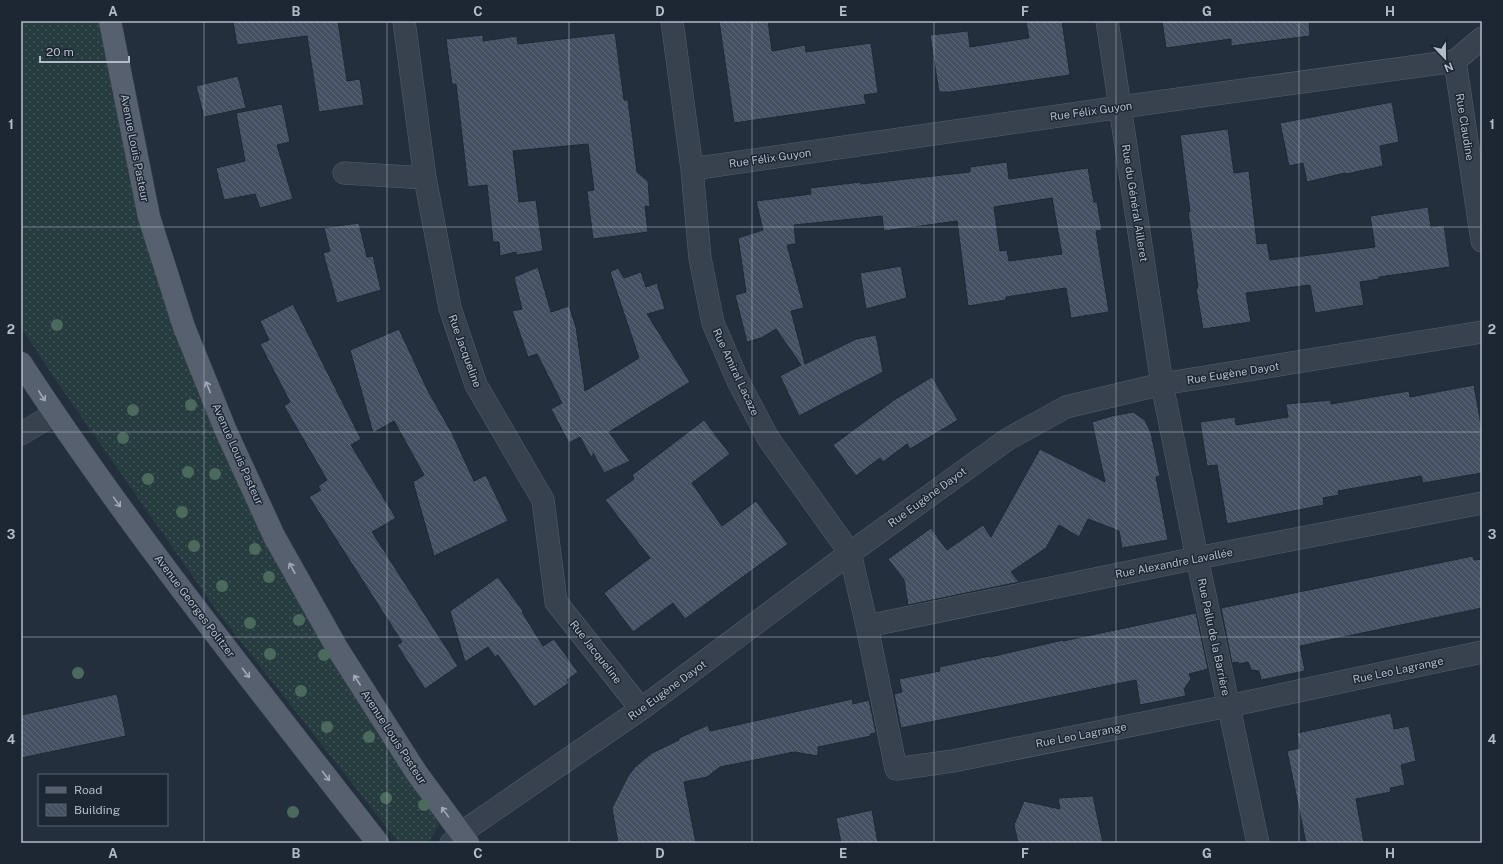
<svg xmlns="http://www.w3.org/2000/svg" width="1503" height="864" viewBox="0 0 1503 864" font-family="'Public Sans',sans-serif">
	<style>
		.grass { fill: url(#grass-dots) }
		.building { fill: url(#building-back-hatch); stroke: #1f2835; fill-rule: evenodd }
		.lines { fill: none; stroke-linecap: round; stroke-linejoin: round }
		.minor-casing { stroke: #565f6c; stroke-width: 23 }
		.major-casing { stroke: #414a57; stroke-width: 23 }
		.minor { stroke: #38414e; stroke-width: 22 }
		.major { stroke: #56606e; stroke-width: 22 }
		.tree { fill: #4b6a5d }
		.oneway { stroke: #a1aab7 }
		.grid { fill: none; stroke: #b4bcc9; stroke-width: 1; stroke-opacity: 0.55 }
		.labels { text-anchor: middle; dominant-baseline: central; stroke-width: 3; stroke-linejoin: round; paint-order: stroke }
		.street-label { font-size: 11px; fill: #b4bcc9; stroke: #1d2633 }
		.neatline { fill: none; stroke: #b4bcc9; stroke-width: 1.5 }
		.grid-label { font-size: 13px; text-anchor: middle; font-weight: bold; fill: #b4bcc9 }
	</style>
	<defs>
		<pattern id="grass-dots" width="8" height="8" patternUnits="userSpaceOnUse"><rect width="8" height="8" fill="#263c3f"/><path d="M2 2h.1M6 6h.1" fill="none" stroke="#435659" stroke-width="1.8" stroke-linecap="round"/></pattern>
		<pattern id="building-back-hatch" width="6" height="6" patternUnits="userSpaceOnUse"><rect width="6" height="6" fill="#455162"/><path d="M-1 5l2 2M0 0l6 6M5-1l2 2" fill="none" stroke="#5d6877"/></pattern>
	</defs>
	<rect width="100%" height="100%" fill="#242f3e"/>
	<path class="grass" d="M 21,21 L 102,21 L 142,220 L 332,654 L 439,825 L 428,843 L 399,843 L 219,614 L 55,379 L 21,327 Z"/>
	<path class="building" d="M 233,21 L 338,21 L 347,81 L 360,79 L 364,105 L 319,112 L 307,36 L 237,45 Z
		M 719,21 L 768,21 L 772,51 L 805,45 L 806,52 L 871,43 L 878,93 L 864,95 L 866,104 L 734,123 Z
		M 1026,21 L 1062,21 L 1070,75 L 950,92 L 939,92 L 930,35 L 968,31 L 970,47 L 1015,40 L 1029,38 Z
		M 1162,21 L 1309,21 L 1310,36 L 1231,46 L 1231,39 L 1166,48 Z
		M 615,33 L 624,100 L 628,100 L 637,172 L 648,181 L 650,207 L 645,206 L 648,232 L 593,239 L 587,191 L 594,190 L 588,144 L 513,151 L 519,202 L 536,200 L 543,251 L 517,255 L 516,252 L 500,256 L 499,242 L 493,242 L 487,185 L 468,187 L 456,84 L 452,84 L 446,39 L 483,35 L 483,41 L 517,36 L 518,44 Z
		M 238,76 L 246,108 L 204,117 L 196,86 Z
		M 1392,102 L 1399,142 L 1380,146 L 1383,166 L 1346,174 L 1345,173 L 1307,182 L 1303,163 L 1289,166 L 1280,123 Z
		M 282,104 L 290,142 L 277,145 L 293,199 L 260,208 L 255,194 L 224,200 L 216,168 L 245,161 L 236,113 Z
		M 1228,129 L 1234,173 L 1249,171 L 1257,244 L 1267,243 L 1270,260 L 1375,247 L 1370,216 L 1428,207 L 1431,227 L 1444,225 L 1450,267 L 1379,277 L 1379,279 L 1360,282 L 1364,305 L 1315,313 L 1310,285 L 1246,293 L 1251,322 L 1203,329 L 1196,288 L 1198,288 L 1191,232 L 1188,212 L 1190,212 L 1180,135 Z
		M 1007,162 L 1009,179 L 1088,168 L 1094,202 L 1097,202 L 1102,230 L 1096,231 L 1109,312 L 1071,318 L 1066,288 L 1006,297 L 1006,300 L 968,306 L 957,221 L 884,231 L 882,216 L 794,225 L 796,244 L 787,245 L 804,308 L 791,311 L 805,364 L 856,339 L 876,335 L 883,372 L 799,416 L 780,376 L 801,365 L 776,329 L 761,338 L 747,342 L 735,295 L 746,292 L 738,238 L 763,230 L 756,201 L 811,194 L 810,188 L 861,182 L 861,184 L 970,172 L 970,167 ZM 1052,198 L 1062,254 L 1009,261 L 1007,250 L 1000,251 L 994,207 Z
		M 359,223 L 367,257 L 373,256 L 381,290 L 337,303 L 323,253 L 330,251 L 324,228 Z
		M 901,266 L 907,298 L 866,309 L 860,273 Z
		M 538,267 L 551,312 L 569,306 L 576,327 L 585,391 L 639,358 L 610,272 L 618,268 L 624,278 L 641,272 L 646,287 L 657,283 L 665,309 L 647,314 L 690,382 L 609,432 L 630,461 L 604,473 L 593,453 L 593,456 L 591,457 L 580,437 L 569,443 L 551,409 L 562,403 L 537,354 L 528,357 L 512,311 L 522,309 L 514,277 Z
		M 293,304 L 361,439 L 351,445 L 396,518 L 372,532 L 458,666 L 425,689 L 397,645 L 402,642 L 309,497 L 321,490 L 318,486 L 327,480 L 284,406 L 290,402 L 260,344 L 269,340 L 260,321 Z
		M 399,329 L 428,391 L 452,433 L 474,481 L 486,475 L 508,521 L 434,556 L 413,482 L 424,475 L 394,421 L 373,433 L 350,350 Z
		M 932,377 L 958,420 L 910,449 L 907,444 L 883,462 L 880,458 L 856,476 L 833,445 L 894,400 Z
		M 1474,385 L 1482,430 L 1482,473 L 1423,483 L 1421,476 L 1338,491 L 1339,495 L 1323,498 L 1324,505 L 1227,524 L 1217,465 L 1207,466 L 1200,422 L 1235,417 L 1236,425 L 1288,417 L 1286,404 L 1331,400 L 1331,404 L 1409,391 L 1410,397 Z
		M 1133,412 L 1145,420 L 1151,433 L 1160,476 L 1156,477 L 1168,540 L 1122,548 L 1119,531 L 1088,519 L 1079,537 L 1059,525 L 1046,548 L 1011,572 L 1019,582 L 908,605 L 904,580 L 888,559 L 931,528 L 947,550 L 983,525 L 991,537 L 1040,449 L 1105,482 L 1092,422 L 1112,416 Z
		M 704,420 L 730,454 L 692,483 L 722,526 L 756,501 L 788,544 L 685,619 L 673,603 L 633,632 L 604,593 L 650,558 L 605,500 L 634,479 L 632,475 Z
		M 1473,556 L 1474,560 L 1482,559 L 1482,608 L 1300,646 L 1305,671 L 1261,680 L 1259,671 L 1251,670 L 1248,662 L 1239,664 L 1238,662 L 1232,663 L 1221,608 Z
		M 498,577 L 523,611 L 522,612 L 543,646 L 554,639 L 578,672 L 567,680 L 569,683 L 534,707 L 498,655 L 495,657 L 488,647 L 465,662 L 450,611 Z
		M 1196,613 L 1208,669 L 1189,674 L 1191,679 L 1184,689 L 1186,696 L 1140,705 L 1136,680 L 901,728 L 894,694 L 902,692 L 899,679 L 940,671 L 939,667 L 990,656 L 990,657 L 1063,640 L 1063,641 Z
		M 117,694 L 126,736 L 21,758 L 21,715 Z
		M 852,699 L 853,704 L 869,700 L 876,733 L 870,734 L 871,736 L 818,747 L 818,756 L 794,752 L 720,767 L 707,777 L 684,782 L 696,843 L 618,843 L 612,808 L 628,776 L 635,767 L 652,753 L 679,740 L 679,738 L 708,725 L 710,731 Z
		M 1391,713 L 1394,729 L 1409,726 L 1413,745 L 1416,761 L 1401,765 L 1405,785 L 1390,788 L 1391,792 L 1356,799 L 1364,843 L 1306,843 L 1287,751 L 1300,748 L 1297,733 Z
		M 1093,796 L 1103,843 L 1018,843 L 1014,825 L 1024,801 L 1060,809 L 1058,798 Z
		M 872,810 L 878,843 L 841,843 L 836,818 Z"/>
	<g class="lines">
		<g class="minor-casing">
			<path id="minor" d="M 404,21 L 425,178 L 450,308 L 476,385 L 543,500 L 556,602 L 641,709
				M 672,21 L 692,169 L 700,258 L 713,323 L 738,381 L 768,438 L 850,553 L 867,626 L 896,769 L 953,761 L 1228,706 L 1482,652
				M 1107,21 L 1162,384 L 1197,558 L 1258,843
				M 1455,61 L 1482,241
				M 692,169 L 1121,107 L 1455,61 L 1482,38
				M 344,173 L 425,178
				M 21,434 L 54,414
				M 867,626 L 1197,558 L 1482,503
				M 451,843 L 471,826 L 641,709 L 850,553 L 1008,439 L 1066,407 L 1162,384 L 1482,332"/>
		</g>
		<g class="major-casing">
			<path id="major" d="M 110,21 L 149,217 L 184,327 L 226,431 L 274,536 L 337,648 L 416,772 L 468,843
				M 21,363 C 130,530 256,686 378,843"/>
		</g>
		<use href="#minor" class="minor"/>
		<use href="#major" class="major"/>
	</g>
	<g class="tree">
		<circle cx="57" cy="325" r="6"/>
		<circle cx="191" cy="405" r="6"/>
		<circle cx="133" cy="410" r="6"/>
		<circle cx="123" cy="438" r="6"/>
		<circle cx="188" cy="472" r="6"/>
		<circle cx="215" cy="474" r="6"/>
		<circle cx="148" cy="479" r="6"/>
		<circle cx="182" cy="512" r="6"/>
		<circle cx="194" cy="546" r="6"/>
		<circle cx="255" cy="549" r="6"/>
		<circle cx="269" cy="577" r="6"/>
		<circle cx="222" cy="586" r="6"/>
		<circle cx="299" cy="620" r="6"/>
		<circle cx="250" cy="623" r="6"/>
		<circle cx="270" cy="654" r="6"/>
		<circle cx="324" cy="655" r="6"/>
		<circle cx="78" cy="673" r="6"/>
		<circle cx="301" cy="691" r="6"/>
		<circle cx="327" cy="727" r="6"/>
		<circle cx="369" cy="737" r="6"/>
		<circle cx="386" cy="798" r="6"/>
		<circle cx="424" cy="805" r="6"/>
		<circle cx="293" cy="812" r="6"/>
	</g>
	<defs><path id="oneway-shaft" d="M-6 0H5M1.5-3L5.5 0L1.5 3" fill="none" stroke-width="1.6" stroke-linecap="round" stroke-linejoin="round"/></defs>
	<g class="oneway">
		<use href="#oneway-shaft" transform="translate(208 387) rotate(-112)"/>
		<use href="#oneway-shaft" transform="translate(42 396) rotate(57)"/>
		<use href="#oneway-shaft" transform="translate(117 502) rotate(54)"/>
		<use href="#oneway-shaft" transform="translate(292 568) rotate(-119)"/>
		<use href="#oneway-shaft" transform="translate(246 673) rotate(52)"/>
		<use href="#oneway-shaft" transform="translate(357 680) rotate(-123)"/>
		<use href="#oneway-shaft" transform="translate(326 776) rotate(52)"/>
		<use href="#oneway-shaft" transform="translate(445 812) rotate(-126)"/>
	</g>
	<path class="grid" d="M 204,21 L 204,843M 387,21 L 387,843M 569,21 L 569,843M 752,21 L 752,843M 934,21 L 934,843M 1116,21 L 1116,843M 1299,21 L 1299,843M 21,227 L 1482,227M 21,432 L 1482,432M 21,637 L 1482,637"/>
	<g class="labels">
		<g class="street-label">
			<text transform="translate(1091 111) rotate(-8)">Rue Félix Guyon</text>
			<text transform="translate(1465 127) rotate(81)">Rue Claudine</text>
			<text transform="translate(135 148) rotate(79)">Avenue Louis Pasteur</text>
			<text transform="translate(770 158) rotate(-8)">Rue Félix Guyon</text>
			<text transform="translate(1135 203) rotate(81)">Rue du Général Ailleret</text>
			<text transform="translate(465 351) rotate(70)">Rue Jacqueline</text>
			<text transform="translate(736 372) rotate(65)">Rue Amiral Lacaze</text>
			<text transform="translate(1233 373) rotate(-9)">Rue Eugène Dayot</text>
			<text transform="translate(238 454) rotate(66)">Avenue Louis Pasteur</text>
			<text transform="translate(927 497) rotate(-36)">Rue Eugène Dayot</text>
			<text transform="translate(1174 563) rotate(-11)">Rue Alexandre Lavallée</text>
			<text transform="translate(195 606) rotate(53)">Avenue Georges Politzer</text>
			<text transform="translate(1214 637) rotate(78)">Rue Pallu de la Barrière</text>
			<text transform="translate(596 652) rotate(52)">Rue Jacqueline</text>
			<text transform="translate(1398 670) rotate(-12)">Rue Leo Lagrange</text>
			<text transform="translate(667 690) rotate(-36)">Rue Eugène Dayot</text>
			<text transform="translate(1081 735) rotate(-11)">Rue Leo Lagrange</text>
			<text transform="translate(394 737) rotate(57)">Avenue Louis Pasteur</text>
		</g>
	</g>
	<rect width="1503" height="864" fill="none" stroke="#1d2633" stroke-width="44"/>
	<rect x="38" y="774" width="130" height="52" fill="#1d2633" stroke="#59626f"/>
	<rect x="46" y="787" width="20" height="6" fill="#56606e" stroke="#59626f"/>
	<text x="74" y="794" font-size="12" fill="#b4bcc9">Road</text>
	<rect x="46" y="804" width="20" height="12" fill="url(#building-back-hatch)" stroke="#59626f"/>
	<text x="74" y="814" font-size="12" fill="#b4bcc9">Building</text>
	<g transform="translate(1445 58) rotate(158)" stroke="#1d2633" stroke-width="3" paint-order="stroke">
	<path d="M0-3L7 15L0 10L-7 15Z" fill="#b4bcc9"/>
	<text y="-6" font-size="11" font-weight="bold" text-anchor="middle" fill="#b4bcc9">N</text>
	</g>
	<path d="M40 56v6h89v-6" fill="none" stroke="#b4bcc9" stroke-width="2"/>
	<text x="46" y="56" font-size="12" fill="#b4bcc9" stroke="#1d2633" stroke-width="3" paint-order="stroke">20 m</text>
	<rect x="22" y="22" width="1459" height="820" class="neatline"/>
	<g class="grid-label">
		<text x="113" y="16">A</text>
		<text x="296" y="16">B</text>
		<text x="478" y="16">C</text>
		<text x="660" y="16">D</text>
		<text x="843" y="16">E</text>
		<text x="1025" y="16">F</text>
		<text x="1207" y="16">G</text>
		<text x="1390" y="16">H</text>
		<text x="11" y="129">1</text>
		<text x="1492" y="129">1</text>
		<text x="11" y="334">2</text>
		<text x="1492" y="334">2</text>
		<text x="11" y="539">3</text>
		<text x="1492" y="539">3</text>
		<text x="11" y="744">4</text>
		<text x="1492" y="744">4</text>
		<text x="113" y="858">A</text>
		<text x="296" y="858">B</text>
		<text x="478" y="858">C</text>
		<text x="660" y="858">D</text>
		<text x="843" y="858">E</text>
		<text x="1025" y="858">F</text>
		<text x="1207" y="858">G</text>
		<text x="1390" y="858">H</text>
	</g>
</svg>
